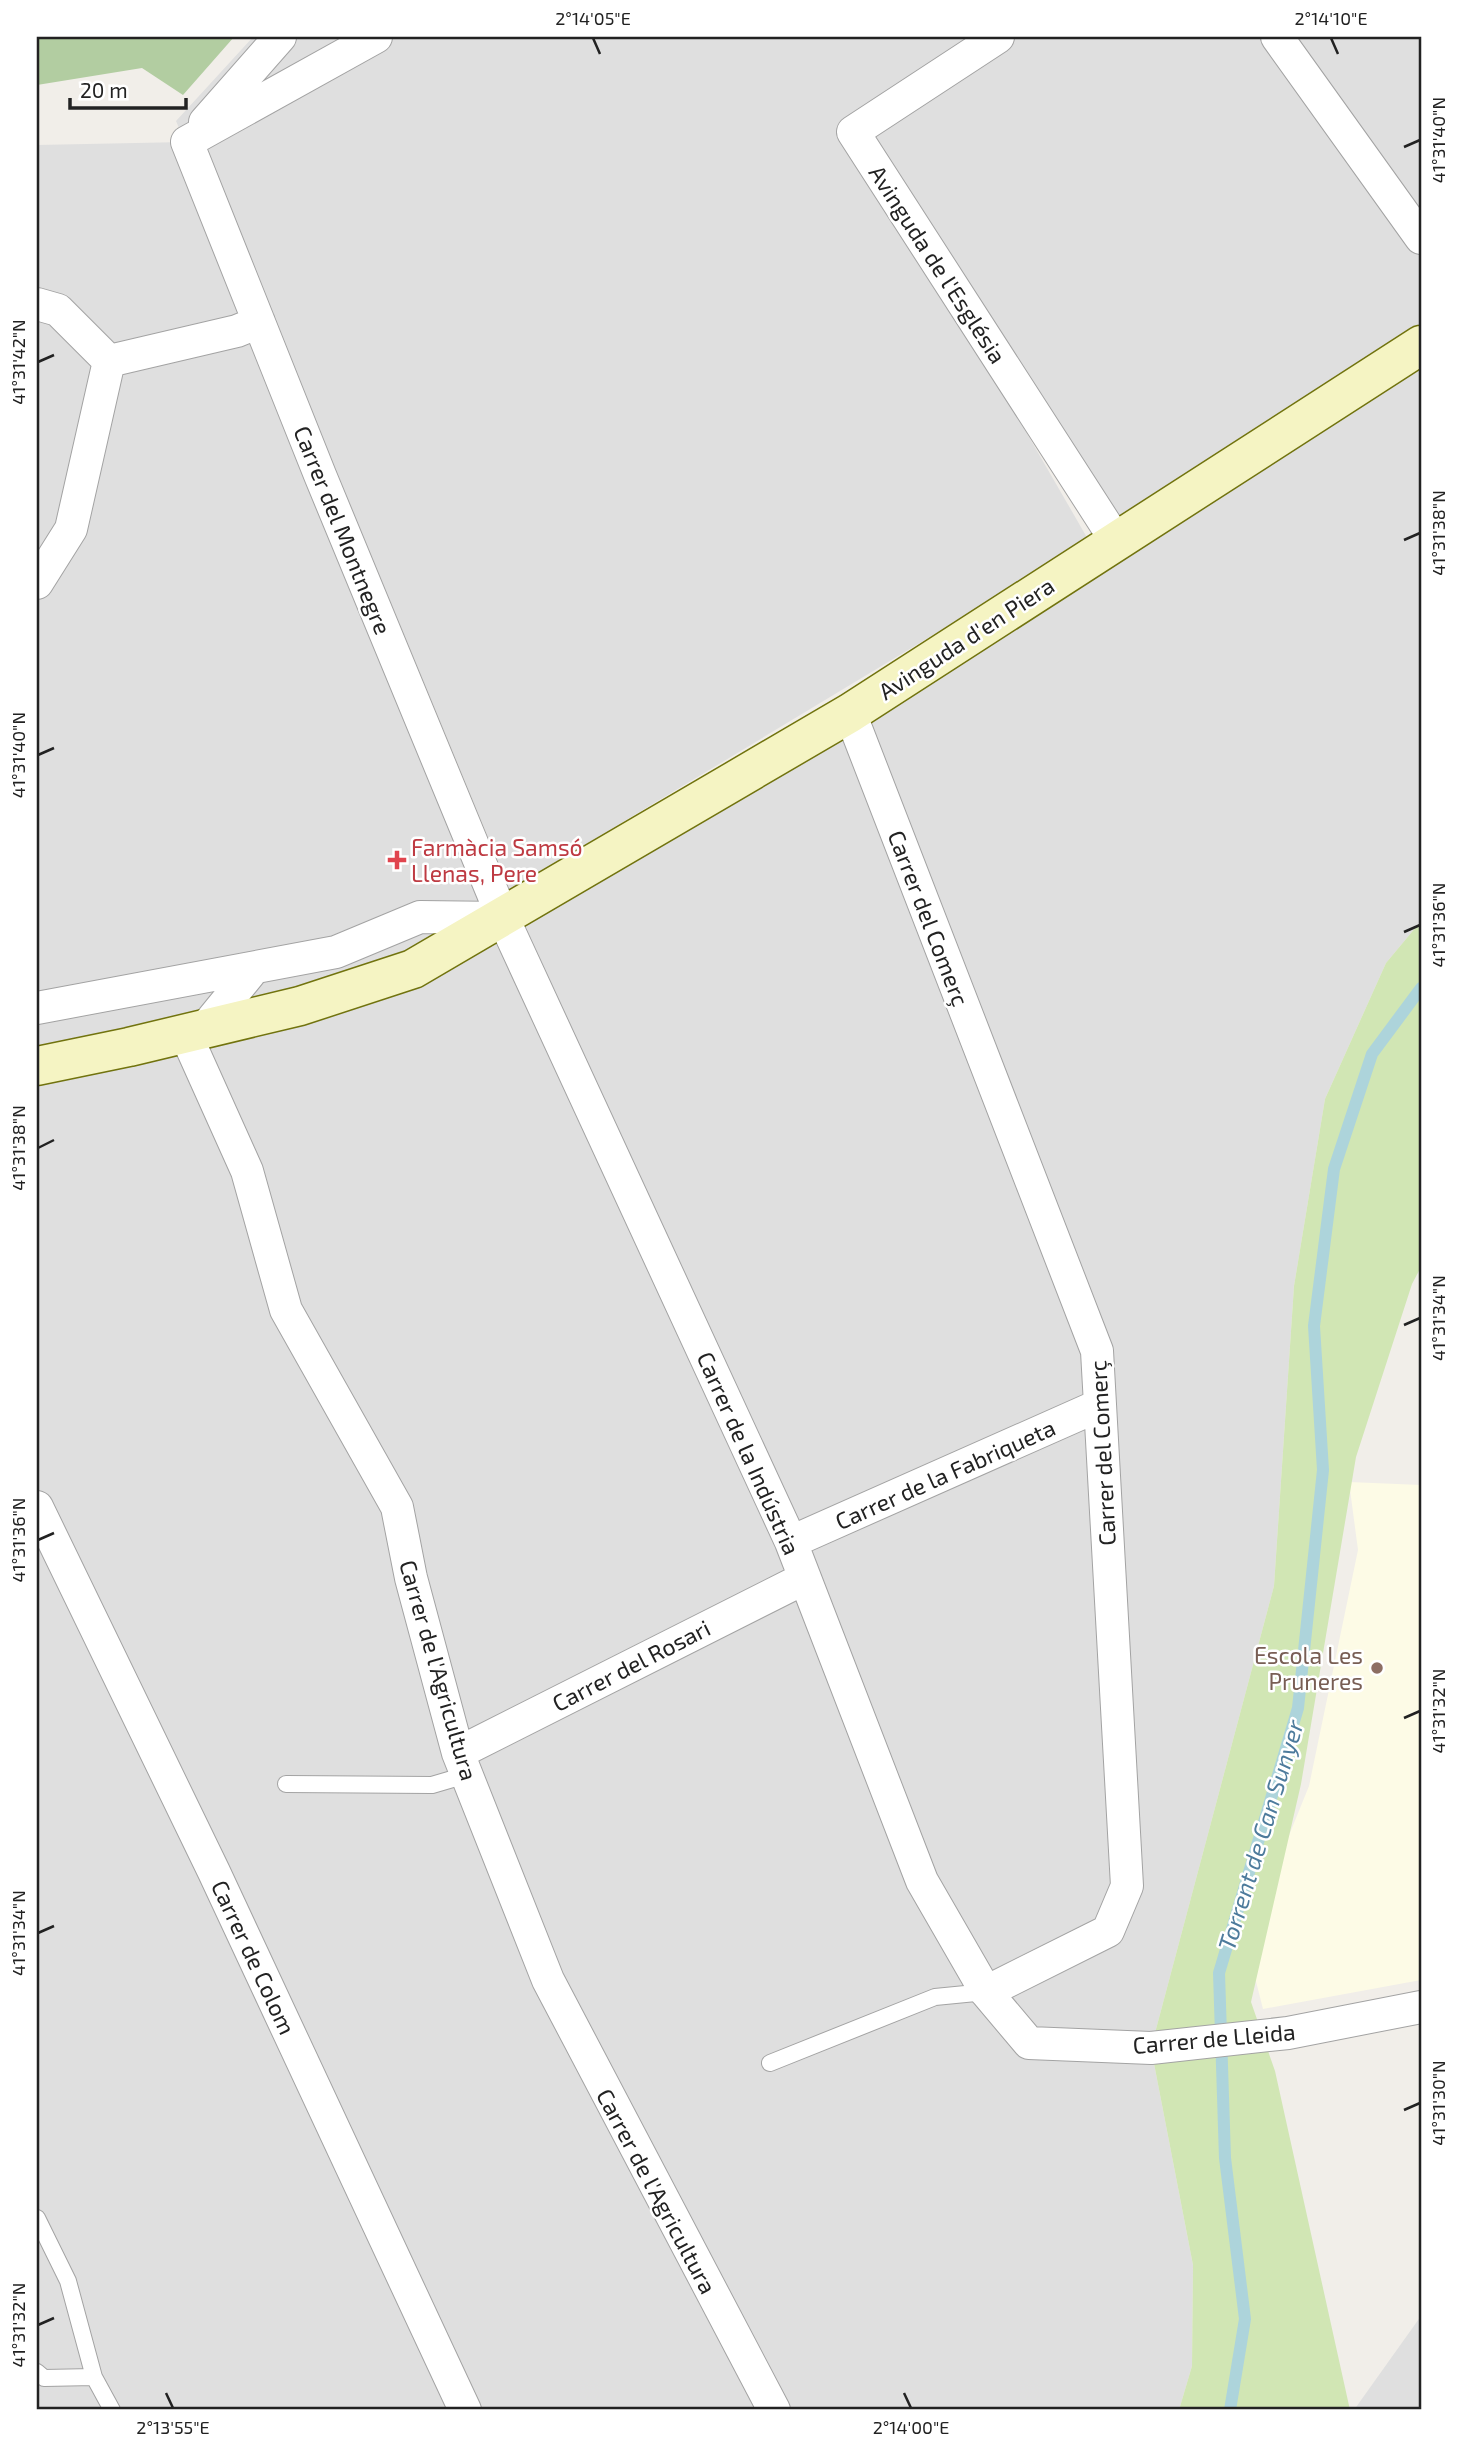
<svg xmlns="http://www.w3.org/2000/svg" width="1458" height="2447" viewBox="0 0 1458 2447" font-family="'Exo 2',sans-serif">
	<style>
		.residential { fill: #dfdfdf; fill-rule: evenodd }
		.education { fill: #fdfbe6 }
		.grass { fill: #d1e6b4 }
		.forest { fill: #b2cda1 }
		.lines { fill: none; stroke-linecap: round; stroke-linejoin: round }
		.stream { stroke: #add4db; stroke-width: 12 }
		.lane-casing { stroke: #a3a3a3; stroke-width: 18 }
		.street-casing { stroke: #a3a3a3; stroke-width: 34 }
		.secondary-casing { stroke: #71730e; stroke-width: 41 }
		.lane { stroke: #fff; stroke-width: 16 }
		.street { stroke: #fff; stroke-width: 32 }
		.secondary { stroke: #f5f4c3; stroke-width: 38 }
		.ticks { fill: none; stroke: #222; stroke-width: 2.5 }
		.health-dot { fill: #e0444e; stroke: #fff; stroke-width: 2.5 }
		.education-dot { fill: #8d6e63; stroke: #fff; stroke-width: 2.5 }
		.labels { text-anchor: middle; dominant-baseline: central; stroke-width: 5; stroke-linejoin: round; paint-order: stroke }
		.street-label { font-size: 23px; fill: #222; stroke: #fff }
		.health-label { font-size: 23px; fill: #be3a42; stroke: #fff; text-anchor: start }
		.education-label { font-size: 23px; fill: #785e54; stroke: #fff; text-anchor: end }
		.water-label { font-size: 24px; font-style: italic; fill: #4d7b9c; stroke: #fff }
		.neatline { fill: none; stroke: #222; stroke-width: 2.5 }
		.ticks-label { font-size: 18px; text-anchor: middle; fill: #222 }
	</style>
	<rect width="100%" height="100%" fill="#f1eee9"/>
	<path class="residential" d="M 253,37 L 1421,37 L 1421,921 L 1386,963 L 1325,1099 L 1294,1286 L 1274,1586 L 1151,2048 L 1193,2265 L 1192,2366 L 1179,2410 L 37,2410 L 37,145 L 185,142 L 176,121 ZM 864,151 L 1116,542 L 503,917 L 209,192 L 344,490 L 510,890 L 1089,541 Z
		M 1421,2316 L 1421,2410 L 1354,2410 Z"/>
	<path class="education" d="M 1349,1482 L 1421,1485 L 1421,1980 L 1263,2009 L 1246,1942 L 1309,1786 L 1358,1550 Z"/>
	<path class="grass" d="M 1421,921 L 1421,1267 L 1412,1284 L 1356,1457 L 1301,1784 L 1251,2002 L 1275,2071 L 1350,2410 L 1179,2410 L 1192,2366 L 1193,2265 L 1151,2048 L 1274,1586 L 1294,1286 L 1325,1099 L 1386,963 Z"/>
	<path class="forest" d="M 37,37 L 234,37 L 183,95 L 142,68 L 37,85 Z"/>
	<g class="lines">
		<path class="stream" d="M 1230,2410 L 1245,2319 L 1225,2158 L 1219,1973 L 1298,1708 L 1323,1470 L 1314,1326 L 1334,1169 L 1372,1054 L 1421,988"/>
		<g class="lane-casing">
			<path id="lane" d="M 286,1784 L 432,1785 L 466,1775
				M 770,2063 L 935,1997 L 986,1992
				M 37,2218 L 68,2281 L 94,2377 L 112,2410
				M 37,2372 L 44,2378 L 94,2377"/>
		</g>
		<g class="street-casing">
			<path id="street" d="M 998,37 L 853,132 L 1117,542
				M 1277,37 L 1421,238
				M 205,122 L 280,37
				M 187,142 L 320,475 L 503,918 L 791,1542 L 922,1881 L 986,1992 L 1029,2043 L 1151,2048 L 1288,2033 L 1421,2007
				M 187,142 L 376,37
				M 37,304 L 58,310 L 109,361
				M 109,361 L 237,331 L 259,322
				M 37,583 L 71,529 L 109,361
				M 850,713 L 1097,1351 L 1127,1886 L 1108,1931 L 986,1992
				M 37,1008 L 336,952 L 420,917 L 503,918
				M 205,1028 L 254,968
				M 185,1033 L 247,1171 L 286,1310 L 397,1507 L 411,1578 L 458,1753 L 548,1980 L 774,2410
				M 37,1507 L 214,1872 L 465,2410
				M 791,1542 L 1100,1405
				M 458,1753 L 805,1578"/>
		</g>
		<g class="secondary-casing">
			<path id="secondary" d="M 37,1066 L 129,1047 L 300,1006 L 413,969 L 850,713 L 1421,345"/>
		</g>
		<use href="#lane" class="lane"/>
		<use href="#street" class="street"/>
		<use href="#secondary" class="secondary"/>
	</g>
	<path class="ticks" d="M 593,38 L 600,54M 1331,38 L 1338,54M 1404,147 L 1420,140M 38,362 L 54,355M 1404,540 L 1420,533M 38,755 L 54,748M 1404,932 L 1420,925M 38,1148 L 54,1140M 1404,1325 L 1420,1318M 38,1540 L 54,1533M 1404,1718 L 1420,1711M 38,1933 L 54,1926M 1404,2110 L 1420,2103M 38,2325 L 54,2318M 166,2393 L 173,2408M 904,2393 L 911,2408"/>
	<path class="health-dot" d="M393.5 849.5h7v7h7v7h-7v7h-7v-7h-7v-7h7z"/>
	<circle class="education-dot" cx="1377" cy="1668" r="7"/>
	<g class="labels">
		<g class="street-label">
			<text transform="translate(938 264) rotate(57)">Avinguda de l'Església</text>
			<text transform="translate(343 530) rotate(68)">Carrer del Montnegre</text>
			<text transform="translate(966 638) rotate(-33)">Avinguda d'en Piera</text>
			<text transform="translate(929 918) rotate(69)">Carrer del Comerç</text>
			<text transform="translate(749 1453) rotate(66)">Carrer de la Indústria</text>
			<text transform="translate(1102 1453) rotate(-93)">Carrer del Comerç</text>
			<text transform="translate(945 1474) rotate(-24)">Carrer de la Fabriqueta</text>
			<text transform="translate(631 1665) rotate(-27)">Carrer del Rosari</text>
			<text transform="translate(439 1670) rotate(74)">Carrer de l'Agricultura</text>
			<text transform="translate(254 1957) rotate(65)">Carrer de Colom</text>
			<text transform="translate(1214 2038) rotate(-5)">Carrer de Lleida</text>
			<text transform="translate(657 2191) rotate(62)">Carrer de l'Agricultura</text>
		</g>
		<g class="health-label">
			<text x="411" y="847">Farmàcia Samsó<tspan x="411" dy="26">Llenas, Pere</tspan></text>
		</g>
		<g class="education-label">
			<text x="1363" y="1655">Escola Les<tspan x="1363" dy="26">Pruneres</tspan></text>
		</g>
		<g class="water-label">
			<text transform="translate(1260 1835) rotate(-73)">Torrent de Can Sunyer</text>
		</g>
	</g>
	<rect width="1458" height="2447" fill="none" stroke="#ffffff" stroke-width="77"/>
	<path d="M70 98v10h116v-10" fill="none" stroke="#222222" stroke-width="3.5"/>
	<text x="80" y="98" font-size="21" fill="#222222" stroke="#ffffff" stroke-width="5" paint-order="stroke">20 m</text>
	<rect x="38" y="38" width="1382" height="2370" class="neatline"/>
	<g class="ticks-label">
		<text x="593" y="25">2°14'05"E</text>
		<text x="1331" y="25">2°14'10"E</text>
		<text transform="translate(1439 140) rotate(-90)" y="6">41°31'40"N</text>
		<text transform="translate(19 362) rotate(-90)" y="6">41°31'42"N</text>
		<text transform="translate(1439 533) rotate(-90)" y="6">41°31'38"N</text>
		<text transform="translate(19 755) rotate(-90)" y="6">41°31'40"N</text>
		<text transform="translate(1439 925) rotate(-90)" y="6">41°31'36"N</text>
		<text transform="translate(19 1148) rotate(-90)" y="6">41°31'38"N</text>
		<text transform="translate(1439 1318) rotate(-90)" y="6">41°31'34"N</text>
		<text transform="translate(19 1540) rotate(-90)" y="6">41°31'36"N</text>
		<text transform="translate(1439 1711) rotate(-90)" y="6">41°31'32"N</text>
		<text transform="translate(19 1933) rotate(-90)" y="6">41°31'34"N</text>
		<text transform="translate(1439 2103) rotate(-90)" y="6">41°31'30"N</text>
		<text transform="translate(19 2325) rotate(-90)" y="6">41°31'32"N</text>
		<text x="173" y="2434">2°13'55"E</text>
		<text x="911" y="2434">2°14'00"E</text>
	</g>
</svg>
